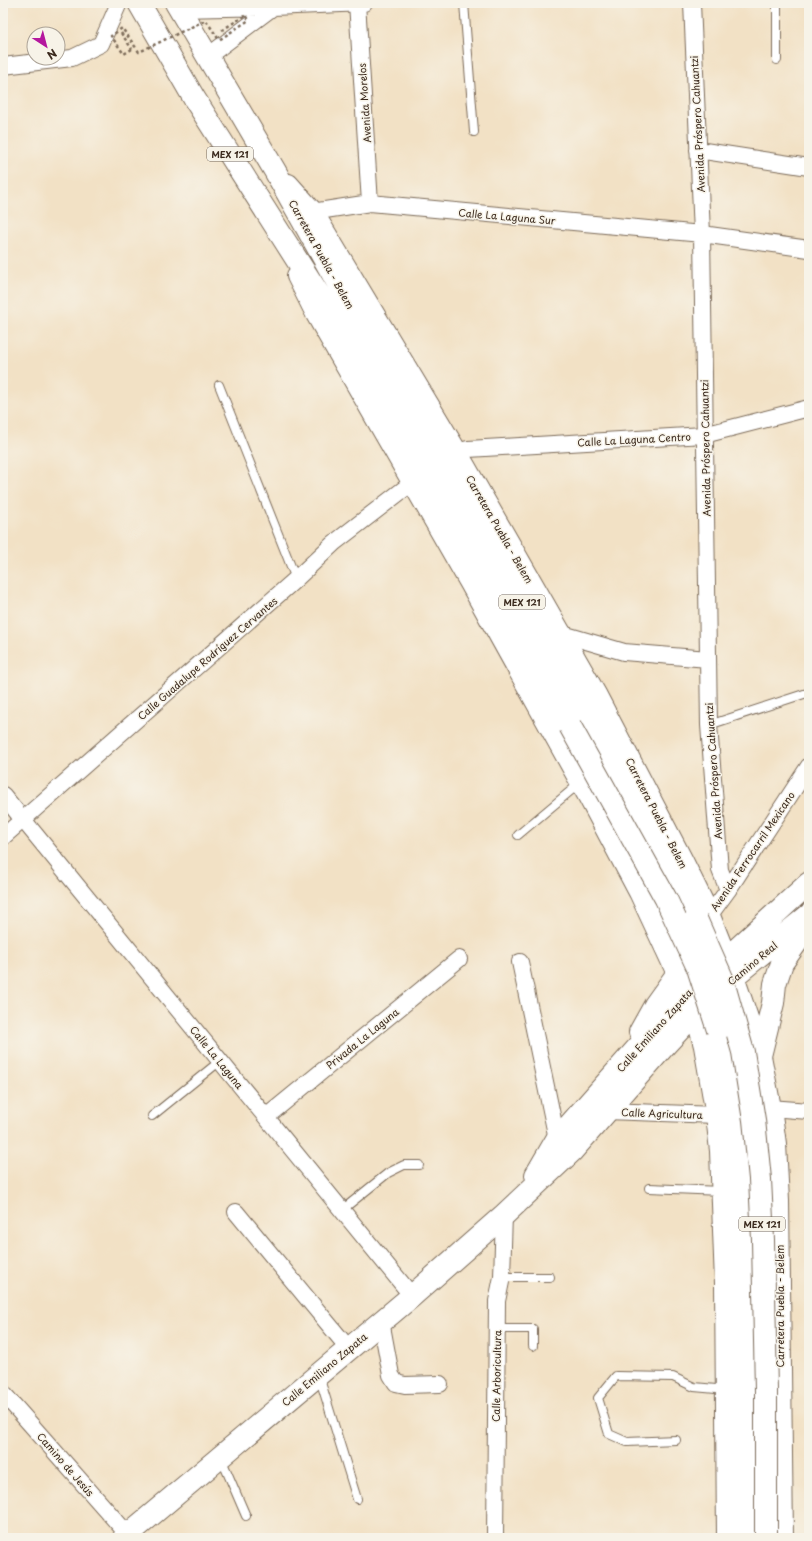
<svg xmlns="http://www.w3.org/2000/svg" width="812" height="1541" viewBox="0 0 812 1541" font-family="'Playpen Sans',sans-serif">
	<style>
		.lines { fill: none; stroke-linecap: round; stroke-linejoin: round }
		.lane-casing { stroke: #7b6a58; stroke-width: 10 }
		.street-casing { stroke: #7b6a58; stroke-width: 18 }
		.secondary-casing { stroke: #7b6a58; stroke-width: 24 }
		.primary-casing { stroke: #7b6a58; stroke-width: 24 }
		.path { stroke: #7b6a58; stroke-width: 2.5; stroke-dasharray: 3 3; stroke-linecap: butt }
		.lane { stroke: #fff; stroke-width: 8 }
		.street { stroke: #fff; stroke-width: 16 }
		.secondary { stroke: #fff; stroke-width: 22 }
		.primary { stroke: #fff; stroke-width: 22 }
		.primary-bridge-casing { stroke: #7b6a58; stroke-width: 24; stroke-linecap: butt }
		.path-bridge { stroke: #7b6a58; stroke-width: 2.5; stroke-dasharray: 3 3; stroke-linecap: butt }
		.primary-bridge { stroke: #fff; stroke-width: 22 }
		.labels { text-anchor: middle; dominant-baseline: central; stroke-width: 3; stroke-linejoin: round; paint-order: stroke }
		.shield { fill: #f7f3e8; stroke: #73665b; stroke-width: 1 }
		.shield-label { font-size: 9px; font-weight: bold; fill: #3b2a1e }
		.street-label { font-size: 10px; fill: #3b2a1e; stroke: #f7f3e8 }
	</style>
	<rect width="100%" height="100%" fill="#f7f3e8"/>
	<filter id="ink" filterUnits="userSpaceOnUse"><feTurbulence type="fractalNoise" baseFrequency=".025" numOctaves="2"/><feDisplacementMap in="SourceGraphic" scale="8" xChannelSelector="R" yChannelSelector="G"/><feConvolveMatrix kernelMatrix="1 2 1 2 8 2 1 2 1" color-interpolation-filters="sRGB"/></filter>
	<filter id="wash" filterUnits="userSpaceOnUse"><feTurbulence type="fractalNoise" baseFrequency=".012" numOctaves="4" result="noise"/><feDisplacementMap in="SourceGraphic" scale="16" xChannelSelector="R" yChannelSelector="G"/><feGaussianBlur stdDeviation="0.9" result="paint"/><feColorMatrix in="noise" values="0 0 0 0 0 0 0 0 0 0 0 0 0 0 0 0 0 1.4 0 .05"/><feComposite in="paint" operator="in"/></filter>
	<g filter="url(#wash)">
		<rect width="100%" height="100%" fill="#f2e1c5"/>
	</g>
	<g filter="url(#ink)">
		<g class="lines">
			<g class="lane-casing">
				<path id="lane" d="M 464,3 L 474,132
					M 777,3 L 777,60
					M 219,385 L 296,579
					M 709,725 L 807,693
					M 518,835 L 580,783
					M 152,1116 L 220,1061
					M 649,1188 L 721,1191
					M 342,1210 L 388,1173 L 404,1165 L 419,1165
					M 502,1277 L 550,1277
					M 497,1329 L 533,1329 L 533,1346
					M 319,1376 L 357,1499
					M 676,1440 L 627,1442 L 609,1434 L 598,1398 L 616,1376 L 673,1377 L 694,1387 L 727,1390
					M 221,1458 L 246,1516"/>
			</g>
			<g class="street-casing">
				<path id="street" d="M 357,3 L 370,203
					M 692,3 L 702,234 L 709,725 L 720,870 L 728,890
					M 179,9 L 273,7 L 364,3
					M 207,57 L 273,7
					M 3,66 L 72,58 L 101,44 L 119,3
					M 698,150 L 809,167
					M 312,212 L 370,203 L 702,234 L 809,249
					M 456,452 L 468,449 L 704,435 L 809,408
					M 559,633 L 624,652 L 708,659
					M 3,795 L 412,1296
					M 3,837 L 296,579 L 334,543 L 413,482
					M 709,916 L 728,890 L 809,766
					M 520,962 L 557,1139
					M 770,1108 L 809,1111
					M 606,1111 L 717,1115
					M 266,1117 L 459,959
					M 236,1212 L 349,1349
					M 381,1321 L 391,1375 L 396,1383 L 405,1385 L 440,1384
					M 3,1393 L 131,1538
					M 495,1538 L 497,1301 L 502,1277 L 504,1215"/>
			</g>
			<g class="secondary-casing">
				<path id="secondary" d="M 288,185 L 312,212 L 456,452 L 596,696 L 682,861 L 709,916 L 733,977 L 760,1056 L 770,1108 L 775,1144 L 778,1201 L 782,1538
					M 298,276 L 317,314 L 471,583 L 589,796 L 640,892 L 696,1012 L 705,1046 L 717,1115 L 721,1151 L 726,1283 L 728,1538
					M 640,1032 L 655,1005 L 678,973
					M 760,1056 L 773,1003 L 775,984 L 782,963 L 799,939 L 809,930
					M 536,1175 L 557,1139 L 687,992 L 726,959 L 809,883
					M 124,1538 L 412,1296 L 504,1215 L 572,1151 L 666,1044 L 696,1012 L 733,977 L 809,915"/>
			</g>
			<g class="primary-casing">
				<path id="primary" d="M 139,3 L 194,98 L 325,304 L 415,455 L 570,726
					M 176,3 L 275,171 L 341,289 L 588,718 L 672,867 L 696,919
					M 718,1030 L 734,1106 L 738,1137 L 742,1187 L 745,1275 L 747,1538"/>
			</g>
			<path class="path" d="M 121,33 L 132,49"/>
			<use href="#lane" class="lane"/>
			<use href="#street" class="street"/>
			<use href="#secondary" class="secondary"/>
			<use href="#primary" class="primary"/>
			<g class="primary-bridge-casing">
				<path id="primary-bridge" d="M 570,726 L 666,899 L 698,968 L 718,1030
					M 696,919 L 722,978 L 743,1052 L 754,1120 L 760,1179 L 763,1240 L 766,1391 L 766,1538"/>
			</g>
			<path class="path-bridge" d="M 132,49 L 124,54 L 111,36 L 122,28 L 139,52 L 206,20 L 219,40 L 249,20 L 246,15 L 222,30"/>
			<use href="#primary-bridge" class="primary-bridge"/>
		</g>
	</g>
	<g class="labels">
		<g class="shield">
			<rect x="207" y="147" width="46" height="14" rx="3"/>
			<rect x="499" y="595" width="46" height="14" rx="3"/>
			<rect x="739" y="1217" width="46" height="14" rx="3"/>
		</g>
		<g class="shield-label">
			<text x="230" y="154">MEX 121</text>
			<text x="522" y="602">MEX 121</text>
			<text x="762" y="1224">MEX 121</text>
		</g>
		<g class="street-label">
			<text transform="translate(364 103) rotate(-94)">Avenida Morelos</text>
			<text transform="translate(697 124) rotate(-93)">Avenida Próspero Cahuantzi</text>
			<text transform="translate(507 216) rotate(5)">Calle La Laguna Sur</text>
			<text transform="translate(322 254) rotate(61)">Carretera Puebla - Belem</text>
			<text transform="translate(634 439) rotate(-3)">Calle La Laguna Centro</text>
			<text transform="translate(705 448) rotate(-91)">Avenida Próspero Cahuantzi</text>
			<text transform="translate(500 529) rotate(60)">Carretera Puebla - Belem</text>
			<text transform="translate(207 658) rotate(-41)">Calle Guadalupe Rodríguez Cervantes</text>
			<text transform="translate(713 771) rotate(-94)">Avenida Próspero Cahuantzi</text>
			<text transform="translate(657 813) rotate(63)">Carretera Puebla - Belem</text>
			<text transform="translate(752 851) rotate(-56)">Avenida Ferrocarril Mexicano</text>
			<text transform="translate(752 963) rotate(-40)">Camino Real</text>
			<text transform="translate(654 1030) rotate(-48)">Calle Emiliano Zapata</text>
			<text transform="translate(362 1038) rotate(-39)">Privada La Laguna</text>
			<text transform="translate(217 1057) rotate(51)">Calle La Laguna</text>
			<text transform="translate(662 1113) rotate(2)">Calle Agricultura</text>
			<text transform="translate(779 1306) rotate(-90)">Carretera Puebla - Belem</text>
			<text transform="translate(324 1369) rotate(-40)">Calle Emiliano Zapata</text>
			<text transform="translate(496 1376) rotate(-89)">Calle Arboricultura</text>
			<text transform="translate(66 1464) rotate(49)">Camino de Jesús</text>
		</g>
	</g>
	<rect width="812" height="1541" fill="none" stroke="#f7f3e8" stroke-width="16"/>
	<g transform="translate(46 46) rotate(144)"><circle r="19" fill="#f7f3e8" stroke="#aca397"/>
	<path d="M0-3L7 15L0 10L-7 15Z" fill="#b5179e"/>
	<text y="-6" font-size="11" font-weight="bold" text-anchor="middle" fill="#3b2a1e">N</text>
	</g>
</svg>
